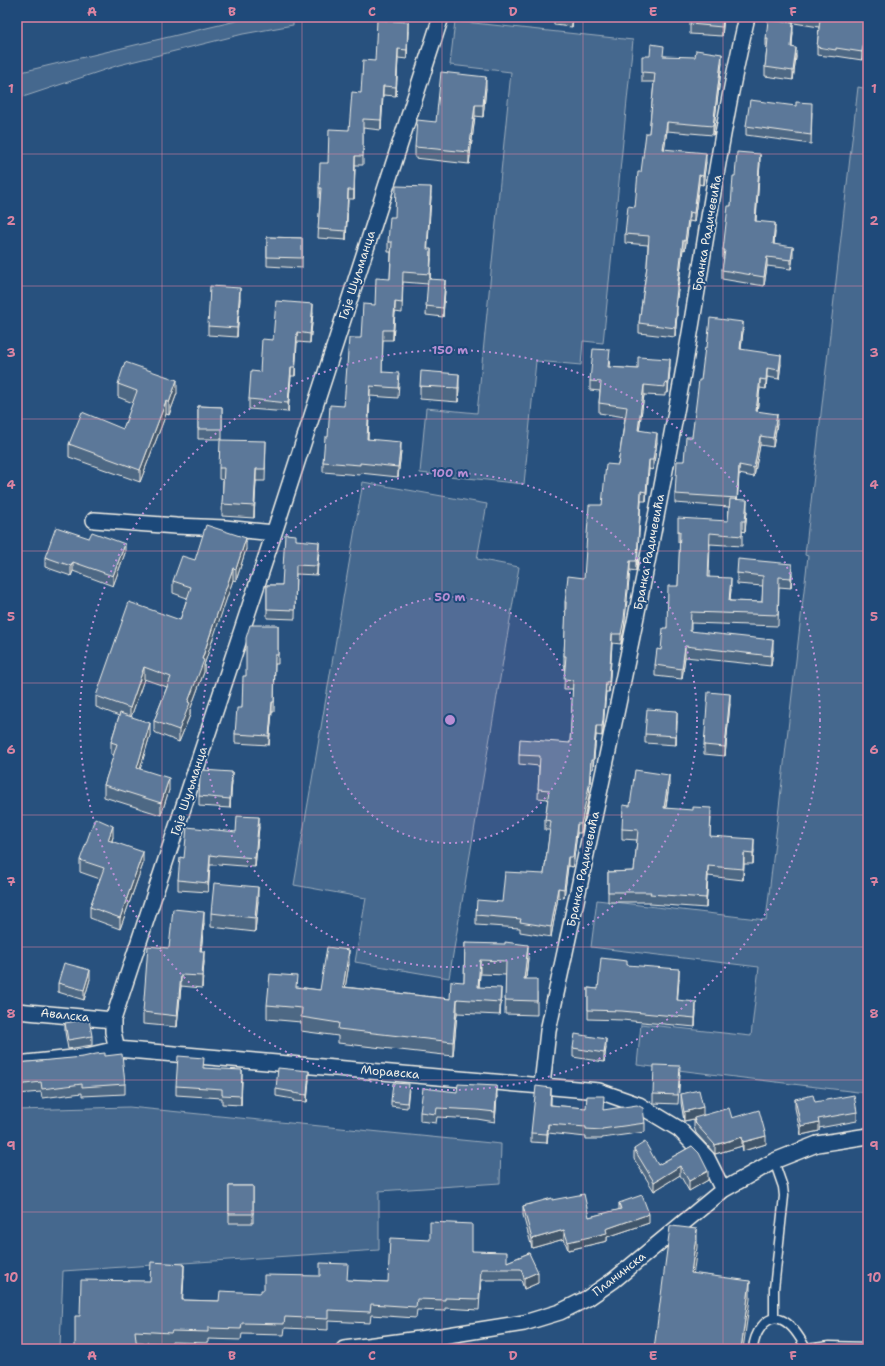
<svg xmlns="http://www.w3.org/2000/svg" width="885" height="1366" viewBox="0 0 885 1366" font-family="'Shantell Sans',sans-serif">
	<style>
		.green { fill: #45688e; stroke: #9cacbb }
		.lines { fill: none; stroke-linecap: round; stroke-linejoin: round }
		.service-casing { stroke: #f4f1e8; stroke-width: 11 }
		.minor-casing { stroke: #f4f1e8; stroke-width: 18 }
		.service { stroke: #1f4a7a; stroke-width: 8 }
		.minor { stroke: #1f4a7a; stroke-width: 15 }
		.wall { fill: #4e6784; stroke: #f4f1e8 }
		.shaded-wall { fill: #40546b; stroke: #f4f1e8 }
		.building { fill: #5b7899; stroke: #f4f1e8 }
		.grid { fill: none; stroke: #db84a2; stroke-width: 1; stroke-opacity: 0.55 }
		.ring { fill: none; stroke: #b88ed4; stroke-width: 2; stroke-dasharray: 2 4 }
		.labels { text-anchor: middle; dominant-baseline: central; stroke-width: 4; stroke-linejoin: round; paint-order: stroke }
		.street-label { font-size: 12px; fill: #f4f1e8; stroke: #1f4a7a }
		.centre { fill: #b88ed4; stroke: #1f4a7a; stroke-width: 2 }
		.ring-label { font-size: 12px; text-anchor: middle; font-weight: bold; fill: #b88ed4; stroke: #1f4a7a; stroke-width: 4; stroke-linejoin: round; paint-order: stroke }
		.neatline { fill: none; stroke: #db84a2; stroke-width: 1.5 }
		.grid-label { font-size: 13px; text-anchor: middle; font-weight: bold; fill: #db84a2 }
	</style>
	<rect width="100%" height="100%" fill="#28517e"/>
	<filter id="ink" filterUnits="userSpaceOnUse"><feTurbulence type="fractalNoise" baseFrequency=".025" numOctaves="2"/><feDisplacementMap in="SourceGraphic" scale="8" xChannelSelector="R" yChannelSelector="G"/><feConvolveMatrix kernelMatrix="1 2 1 2 8 2 1 2 1" color-interpolation-filters="sRGB"/></filter>
	<g filter="url(#ink)">
		<path class="green" d="M 253,17 L 293,17 L 293,25 L 243,34 L 119,65 L 17,99 L 17,73 Z
			M 455,21 L 633,40 L 603,343 L 583,341 L 581,365 L 536,361 L 524,484 L 420,473 L 426,408 L 477,413 L 511,72 L 450,65 Z
			M 858,87 L 868,89 L 868,1079 L 866,1093 L 637,1065 L 641,1024 L 751,1036 L 759,967 L 591,947 L 597,900 L 766,920 L 808,556 L 805,555 Z
			M 363,482 L 487,504 L 477,559 L 519,567 L 449,978 L 355,962 L 366,898 L 294,885 Z
			M 129,1107 L 501,1144 L 500,1183 L 379,1191 L 379,1250 L 63,1271 L 60,1349 L 17,1349 L 17,1110 Z"/>
		<g class="lines">
			<g class="service-casing">
				<path id="service" d="M 774,1161 L 783,1187 L 784,1196 L 774,1289 L 774,1318
					M 753,1349 C 754,1336 765,1312 782,1320 C 793,1325 801,1339 806,1349
					M 807,1349 L 829,1346 L 868,1347"/>
			</g>
			<g class="minor-casing">
				<path id="minor" d="M 94,520 L 176,526 L 225,528 L 274,533
					M 17,1011 L 113,1020
					M 117,1049 L 113,1032 L 113,1020 L 274,533 L 441,17
					M 17,1064 L 82,1057 L 117,1049 L 599,1091 L 639,1105 L 679,1129 L 707,1158 L 723,1190
					M 542,1085 L 548,1031 C 594,817 641,604 680,390 C 703,266 718,140 747,17
					M 344,1349 L 442,1336 L 524,1323 L 560,1312 L 588,1298 L 614,1280 L 723,1190 L 774,1161 L 817,1144 L 868,1136"/>
			</g>
			<use href="#service" class="service"/>
			<use href="#minor" class="minor"/>
		</g>
		<path class="wall" d="M 554,17 L 573,17 L 572,27 L 554,25 Z
			M 601,17 L 626,17 L 626,18 Z
			M 724,17 L 722,36 L 690,34 L 690,24 Z
			M 788,17 L 868,17 L 868,30 L 867,30 L 862,60 L 836,56 L 836,57 L 817,55 L 817,47 L 819,27 L 788,22 Z
			M 408,31 L 407,59 L 398,58 L 396,96 L 383,95 L 381,130 L 363,128 L 363,165 L 355,165 L 354,199 L 348,199 L 346,240 L 318,238 L 320,198 L 319,198 L 319,188 L 328,163 L 349,130 L 361,93 L 375,61 Z
			M 793,32 L 792,47 L 796,57 L 793,80 L 765,76 L 765,67 L 767,48 L 766,48 L 766,39 Z
			M 664,56 L 722,63 L 713,135 L 667,131 L 664,149 L 706,162 L 703,185 L 699,184 L 694,222 L 689,221 L 685,250 L 683,249 L 676,306 L 677,315 L 675,337 L 639,333 L 639,323 L 647,266 L 648,245 L 625,243 L 625,234 L 635,207 L 649,133 L 654,82 L 642,82 L 642,72 Z
			M 486,88 L 483,117 L 475,116 L 469,164 L 415,158 L 415,147 L 436,122 Z
			M 812,112 L 811,144 L 746,135 L 746,126 Z
			M 760,163 L 756,221 L 775,232 L 774,245 L 793,257 L 791,269 L 767,266 L 764,286 L 722,279 L 722,270 L 724,260 L 723,259 L 723,250 L 731,206 L 735,176 Z
			M 431,197 L 427,249 L 431,259 L 430,279 L 445,290 L 443,317 L 426,315 L 428,284 L 403,282 L 402,313 L 395,312 L 393,340 L 383,340 L 382,372 L 399,383 L 398,398 L 370,396 L 368,439 L 401,452 L 398,477 L 360,473 L 360,475 L 323,472 L 323,462 L 328,437 L 344,406 L 361,338 L 375,305 L 390,279 L 391,252 L 388,252 L 388,242 L 395,217 Z
			M 267,237 L 302,238 L 302,268 L 267,266 Z
			M 240,298 L 237,337 L 208,335 L 208,326 Z
			M 313,313 L 310,343 L 297,342 L 295,376 L 291,376 L 288,412 L 249,409 L 249,399 L 273,340 Z
			M 743,331 L 741,349 L 781,364 L 779,379 L 767,377 L 766,389 L 760,388 L 757,411 L 777,424 L 773,447 L 760,445 L 754,477 L 739,474 L 737,500 L 747,511 L 745,532 L 742,531 L 742,546 L 710,544 L 709,577 L 731,589 L 730,601 L 762,602 L 763,586 L 737,584 L 737,573 L 792,574 L 791,588 L 779,587 L 778,626 L 691,623 L 691,631 L 773,650 L 771,666 L 685,657 L 682,679 L 655,676 L 655,665 L 661,650 L 678,586 L 680,542 L 678,542 L 678,531 L 728,521 L 729,507 L 675,503 L 675,494 L 684,461 L 692,437 L 707,347 Z
			M 610,360 L 609,367 L 638,369 L 670,368 L 668,393 L 665,393 L 665,396 L 644,395 L 639,430 L 657,442 L 653,470 L 649,469 L 646,501 L 641,501 L 637,568 L 636,571 L 630,570 L 624,629 L 621,644 L 612,643 L 609,692 L 606,692 L 603,730 L 602,736 L 596,735 L 593,769 L 591,769 L 589,796 L 581,833 L 577,833 L 573,867 L 568,866 L 564,898 L 558,897 L 551,937 L 520,932 L 520,928 L 476,925 L 476,915 L 502,902 L 544,874 L 550,830 L 545,830 L 545,820 L 548,799 L 538,798 L 539,766 L 519,764 L 519,755 L 570,743 L 573,689 L 564,689 L 565,665 L 564,665 L 564,656 L 566,612 L 565,612 L 565,602 L 584,578 L 602,505 L 618,465 L 625,417 L 599,413 L 599,403 L 600,391 L 590,390 L 590,381 Z
			M 118,384 L 177,393 L 169,415 L 166,414 L 140,482 L 69,457 L 69,444 L 123,429 L 133,403 L 118,397 Z
			M 420,386 L 459,387 L 458,402 L 420,399 Z
			M 198,406 L 222,407 L 222,439 L 198,439 Z
			M 266,441 L 265,481 L 256,481 L 254,518 L 222,516 L 223,480 L 219,479 L 219,468 Z
			M 296,540 L 319,551 L 317,575 L 296,574 L 295,619 L 267,618 L 267,585 L 282,585 Z
			M 246,549 L 236,581 L 233,580 L 214,634 L 204,665 L 204,672 L 190,710 L 190,715 L 179,742 L 154,732 L 154,721 L 167,687 L 144,679 L 131,717 L 150,735 L 140,769 L 169,790 L 161,815 L 104,797 L 104,785 L 114,755 L 111,754 L 111,742 L 119,716 L 96,707 L 96,696 L 180,620 L 187,598 L 173,593 L 173,581 Z
			M 125,553 L 113,586 L 73,571 L 71,576 L 45,567 L 45,557 Z
			M 278,625 L 278,664 L 275,664 L 274,712 L 272,712 L 269,745 L 235,743 L 235,734 L 242,708 L 246,676 Z
			M 730,704 L 725,756 L 704,754 L 704,745 Z
			M 677,721 L 676,745 L 645,743 L 645,734 Z
			M 232,781 L 230,808 L 199,806 L 199,796 Z
			M 669,785 L 666,808 L 711,818 L 710,836 L 754,850 L 753,864 L 744,864 L 743,880 L 708,876 L 706,908 L 650,904 L 650,902 L 608,902 L 608,872 L 634,871 L 637,840 L 622,839 L 622,829 L 630,806 Z
			M 259,827 L 255,867 L 218,864 L 217,865 L 210,865 L 208,892 L 178,890 L 178,880 L 184,858 L 236,832 Z
			M 113,837 L 112,841 L 143,864 L 120,929 L 90,918 L 90,907 L 100,879 L 80,872 L 80,860 Z
			M 258,901 L 255,932 L 211,927 L 211,913 Z
			M 204,923 L 201,951 L 204,962 L 202,988 L 181,986 L 177,1027 L 143,1024 L 143,1012 L 169,948 Z
			M 465,943 L 528,958 L 526,979 L 537,993 L 537,1015 L 505,1014 L 506,975 L 480,974 L 479,987 L 501,1002 L 500,1015 L 457,1013 L 453,1056 L 338,1043 L 338,1036 L 301,1031 L 301,1022 L 267,1019 L 267,1005 L 297,987 L 320,990 L 349,964 L 345,987 L 450,999 L 464,982 Z
			M 627,965 L 679,978 L 677,1000 L 696,1011 L 695,1027 L 622,1020 L 588,1019 L 588,988 L 598,989 Z
			M 90,979 L 84,1000 L 58,992 L 58,983 Z
			M 65,1023 L 92,1036 L 92,1045 L 68,1049 L 65,1032 Z
			M 573,1048 L 606,1048 L 604,1062 L 573,1057 Z
			M 105,1056 L 125,1084 L 125,1094 L 82,1096 L 82,1093 L 42,1098 L 41,1092 L 17,1094 L 17,1063 Z
			M 204,1068 L 242,1079 L 241,1105 L 222,1104 L 222,1098 L 176,1095 L 176,1086 Z
			M 680,1075 L 678,1104 L 653,1103 L 653,1094 Z
			M 309,1079 L 307,1102 L 293,1101 L 293,1099 L 276,1096 L 276,1089 Z
			M 409,1089 L 407,1108 L 391,1106 L 391,1101 Z
			M 457,1092 L 497,1096 L 495,1122 L 477,1119 L 437,1117 L 436,1123 L 420,1121 L 420,1112 Z
			M 681,1094 L 703,1115 L 732,1118 L 766,1144 L 743,1151 L 742,1146 L 715,1154 L 696,1133 L 694,1127 L 694,1119 L 684,1121 L 681,1103 Z
			M 551,1097 L 551,1105 L 603,1110 L 645,1123 L 645,1132 L 602,1138 L 602,1139 L 586,1139 L 586,1137 L 548,1133 L 547,1143 L 531,1142 L 531,1133 Z
			M 795,1099 L 857,1112 L 857,1121 L 819,1128 L 819,1131 L 801,1135 L 795,1108 Z
			M 692,1146 L 708,1180 L 689,1191 L 680,1175 L 654,1191 L 634,1159 L 634,1149 L 658,1165 Z
			M 229,1186 L 253,1186 L 253,1223 L 229,1223 Z
			M 552,1200 L 589,1217 L 619,1210 L 619,1203 L 649,1223 L 607,1237 L 607,1241 L 568,1250 L 564,1239 L 532,1248 L 523,1215 L 523,1206 Z
			M 472,1251 L 507,1262 L 529,1253 L 538,1283 L 524,1289 L 521,1280 L 481,1280 L 479,1310 L 445,1308 L 445,1311 L 417,1310 L 416,1318 L 371,1315 L 370,1323 L 328,1321 L 328,1330 L 285,1328 L 284,1335 L 242,1334 L 241,1340 L 208,1339 L 208,1343 L 172,1342 L 171,1344 L 136,1342 L 80,1316 L 150,1281 L 184,1275 L 182,1300 L 219,1301 L 261,1293 L 264,1290 L 348,1280 L 388,1282 Z"/>
		<path class="shaded-wall" d="M 572,17 L 573,17 L 572,27 Z
			M 723,17 L 724,17 L 722,36 L 722,27 Z
			M 408,22 L 408,31 L 407,59 L 407,50 Z
			M 867,22 L 867,30 L 862,60 L 862,52 Z
			M 793,23 L 793,32 L 791,56 L 791,47 Z
			M 796,48 L 796,57 L 793,80 L 793,71 Z
			M 398,49 L 398,58 L 396,96 L 396,87 Z
			M 722,54 L 722,63 L 713,135 L 713,126 Z
			M 486,77 L 486,88 L 483,117 L 483,105 Z
			M 383,86 L 383,95 L 381,130 L 381,120 Z
			M 475,105 L 475,116 L 469,164 L 469,152 Z
			M 667,122 L 667,131 L 663,158 L 663,149 Z
			M 706,153 L 706,162 L 703,185 L 703,176 Z
			M 760,154 L 760,163 L 755,230 L 755,221 Z
			M 355,156 L 355,165 L 354,199 L 354,190 Z
			M 699,175 L 699,184 L 694,222 L 694,213 Z
			M 431,187 L 431,197 L 427,259 L 427,249 Z
			M 348,190 L 348,199 L 346,240 L 346,231 Z
			M 689,212 L 689,221 L 685,250 L 685,241 Z
			M 775,223 L 775,232 L 773,254 L 773,244 Z
			M 683,240 L 683,249 L 675,315 L 675,306 Z
			M 793,247 L 793,257 L 791,269 L 791,260 Z
			M 431,249 L 431,259 L 430,284 L 430,274 Z
			M 767,257 L 767,266 L 764,286 L 764,277 Z
			M 445,280 L 445,290 L 443,317 L 443,308 Z
			M 240,288 L 240,298 L 237,337 L 237,328 Z
			M 395,302 L 395,312 L 393,340 L 393,330 Z
			M 313,304 L 313,313 L 310,343 L 310,334 Z
			M 677,306 L 677,315 L 675,337 L 675,328 Z
			M 743,322 L 743,331 L 740,359 L 740,349 Z
			M 297,332 L 297,342 L 295,376 L 295,367 Z
			M 781,355 L 781,364 L 779,379 L 779,370 Z
			M 670,359 L 670,368 L 668,393 L 668,384 Z
			M 291,367 L 291,376 L 288,412 L 288,403 Z
			M 767,368 L 767,377 L 766,389 L 766,380 Z
			M 459,374 L 459,387 L 458,402 L 458,388 Z
			M 760,379 L 760,388 L 756,420 L 756,411 Z
			M 177,380 L 177,393 L 169,415 L 169,403 Z
			M 644,385 L 644,395 L 638,439 L 638,430 Z
			M 370,386 L 370,396 L 367,449 L 367,439 Z
			M 166,401 L 166,414 L 140,482 L 140,470 Z
			M 777,414 L 777,424 L 773,447 L 773,438 Z
			M 657,433 L 657,442 L 653,470 L 653,460 Z
			M 760,436 L 760,445 L 754,477 L 754,468 Z
			M 401,442 L 401,452 L 398,477 L 398,467 Z
			M 649,460 L 649,469 L 646,501 L 646,492 Z
			M 739,465 L 739,474 L 737,507 L 737,498 Z
			M 256,469 L 256,481 L 254,518 L 254,506 Z
			M 641,491 L 641,501 L 636,571 L 636,561 Z
			M 747,500 L 747,511 L 745,532 L 745,521 Z
			M 246,538 L 246,549 L 236,581 L 236,569 Z
			M 319,542 L 319,551 L 317,575 L 317,566 Z
			M 125,544 L 125,553 L 113,586 L 113,576 Z
			M 630,561 L 630,570 L 624,629 L 621,644 L 621,634 Z
			M 73,562 L 73,571 L 71,576 L 71,566 Z
			M 792,564 L 792,574 L 791,588 L 791,578 Z
			M 233,568 L 233,580 L 204,665 L 204,672 L 190,710 L 190,715 L 179,742 L 179,730 L 214,623 Z
			M 731,578 L 731,589 L 729,611 L 729,601 Z
			M 612,634 L 612,643 L 609,692 L 609,682 Z
			M 773,640 L 773,650 L 771,666 L 771,656 Z
			M 685,646 L 685,657 L 682,679 L 682,669 Z
			M 144,667 L 144,679 L 130,720 L 130,708 Z
			M 606,682 L 603,730 L 602,736 L 602,726 Z
			M 730,694 L 730,704 L 725,756 L 725,747 Z
			M 272,702 L 272,712 L 269,745 L 269,736 Z
			M 677,711 L 677,721 L 676,745 L 676,736 Z
			M 150,723 L 150,735 L 137,780 L 137,768 Z
			M 596,726 L 596,735 L 593,769 L 593,760 Z
			M 591,760 L 589,796 L 581,833 L 581,824 Z
			M 232,772 L 232,781 L 230,808 L 230,799 Z
			M 669,775 L 669,785 L 664,818 L 664,808 Z
			M 169,778 L 169,790 L 161,815 L 161,803 Z
			M 259,817 L 259,827 L 255,867 L 255,858 Z
			M 577,824 L 577,833 L 573,867 L 573,857 Z
			M 113,826 L 113,837 L 108,852 L 108,840 Z
			M 754,839 L 754,850 L 753,864 L 753,854 Z
			M 143,852 L 143,864 L 120,929 L 120,918 Z
			M 744,853 L 744,864 L 743,880 L 743,869 Z
			M 210,855 L 210,865 L 208,892 L 208,883 Z
			M 568,857 L 568,866 L 564,898 L 564,889 Z
			M 708,866 L 708,876 L 706,908 L 706,898 Z
			M 258,887 L 258,901 L 255,932 L 255,918 Z
			M 558,888 L 558,897 L 551,937 L 551,927 Z
			M 204,912 L 204,923 L 200,962 L 200,951 Z
			M 528,945 L 528,958 L 524,993 L 524,979 Z
			M 349,950 L 349,964 L 343,1001 L 343,987 Z
			M 204,951 L 204,962 L 202,988 L 202,976 Z
			M 480,960 L 480,974 L 478,1001 L 478,987 Z
			M 679,969 L 679,978 L 677,1009 L 677,1000 Z
			M 90,970 L 90,979 L 84,1000 L 84,990 Z
			M 181,975 L 181,986 L 177,1027 L 177,1016 Z
			M 501,988 L 501,1002 L 500,1015 L 500,1002 Z
			M 457,999 L 457,1013 L 453,1056 L 453,1042 Z
			M 696,1002 L 696,1011 L 695,1027 L 695,1018 Z
			M 606,1039 L 606,1048 L 604,1062 L 604,1053 Z
			M 242,1070 L 242,1079 L 241,1105 L 241,1096 Z
			M 309,1071 L 309,1079 L 307,1102 L 307,1095 Z
			M 497,1086 L 497,1096 L 495,1122 L 495,1112 Z
			M 551,1088 L 551,1097 L 550,1114 L 550,1105 Z
			M 703,1107 L 703,1117 L 684,1121 L 684,1112 Z
			M 819,1122 L 819,1131 L 801,1135 L 801,1126 Z
			M 548,1124 L 548,1133 L 547,1143 L 547,1134 Z
			M 766,1136 L 766,1144 L 743,1151 L 743,1142 Z
			M 742,1137 L 742,1146 L 715,1154 L 715,1145 Z
			M 680,1166 L 680,1175 L 654,1191 L 654,1182 Z
			M 708,1171 L 708,1180 L 689,1191 L 689,1181 Z
			M 649,1214 L 649,1223 L 607,1237 L 607,1241 L 568,1250 L 568,1242 Z
			M 697,1229 L 697,1247 L 691,1291 L 691,1273 Z
			M 564,1230 L 564,1239 L 532,1248 L 532,1239 Z
			M 184,1264 L 184,1275 L 182,1311 L 182,1300 Z
			M 538,1272 L 538,1283 L 524,1289 L 524,1278 Z
			M 750,1281 L 750,1299 L 743,1349 L 741,1349 Z"/>
		<path class="building" d="M 691,17 L 723,17 L 722,27 L 690,24 Z
			M 806,17 L 868,17 L 868,22 L 867,22 L 862,52 L 836,48 L 836,50 L 817,47 L 820,19 Z
			M 377,20 L 408,22 L 407,50 L 398,49 L 396,87 L 383,86 L 381,120 L 363,119 L 363,156 L 355,156 L 354,190 L 348,190 L 346,231 L 318,229 L 321,188 L 319,188 L 320,163 L 328,163 L 329,129 L 349,130 L 352,92 L 361,93 L 363,60 L 375,61 Z
			M 768,20 L 793,23 L 791,47 L 796,48 L 793,71 L 765,67 L 768,39 L 766,39 Z
			M 651,44 L 664,46 L 663,56 L 695,57 L 696,50 L 722,54 L 713,126 L 667,122 L 663,149 L 706,153 L 703,176 L 699,175 L 694,213 L 689,212 L 685,241 L 683,240 L 675,306 L 677,306 L 675,328 L 639,323 L 647,266 L 649,236 L 625,234 L 628,206 L 635,207 L 638,172 L 641,172 L 646,133 L 649,133 L 655,73 L 642,72 L 642,56 L 650,56 Z
			M 441,72 L 486,77 L 483,105 L 475,105 L 469,152 L 415,147 L 417,120 L 436,122 Z
			M 750,100 L 796,106 L 796,102 L 812,103 L 811,135 L 746,126 Z
			M 737,152 L 760,154 L 755,221 L 775,223 L 773,244 L 793,247 L 791,260 L 767,257 L 764,277 L 722,270 L 725,250 L 723,250 L 728,206 L 731,206 L 733,176 L 735,176 Z
			M 396,186 L 431,187 L 427,249 L 431,249 L 430,274 L 403,272 L 402,303 L 395,302 L 393,330 L 383,330 L 382,372 L 399,373 L 398,388 L 370,386 L 367,439 L 401,442 L 398,467 L 360,463 L 360,465 L 323,462 L 325,437 L 328,437 L 330,405 L 344,406 L 349,338 L 361,338 L 363,304 L 375,305 L 376,278 L 390,279 L 392,242 L 388,242 L 390,217 L 395,217 Z
			M 267,237 L 302,238 L 302,258 L 267,257 Z
			M 428,279 L 445,280 L 443,308 L 426,306 Z
			M 210,286 L 240,288 L 237,328 L 208,326 Z
			M 276,301 L 313,304 L 310,334 L 297,332 L 295,367 L 291,367 L 288,403 L 249,399 L 251,371 L 260,372 L 262,339 L 273,340 Z
			M 710,318 L 743,322 L 740,349 L 781,355 L 779,370 L 767,368 L 766,380 L 760,379 L 756,411 L 777,414 L 773,438 L 760,436 L 754,468 L 739,465 L 737,498 L 675,494 L 677,461 L 684,461 L 686,437 L 692,437 L 699,380 L 701,380 L 705,347 L 707,347 Z
			M 593,349 L 610,350 L 608,367 L 638,369 L 638,357 L 670,359 L 668,384 L 665,383 L 665,387 L 644,385 L 638,430 L 657,433 L 653,460 L 649,460 L 646,492 L 641,491 L 637,558 L 636,561 L 630,561 L 624,619 L 621,634 L 612,634 L 609,682 L 606,682 L 603,720 L 602,726 L 596,726 L 593,760 L 591,760 L 589,786 L 581,824 L 577,824 L 573,857 L 568,857 L 564,889 L 558,888 L 551,927 L 520,922 L 521,919 L 476,915 L 477,900 L 502,902 L 505,872 L 544,874 L 551,821 L 545,820 L 549,790 L 538,789 L 540,756 L 519,755 L 520,739 L 570,743 L 573,680 L 564,679 L 566,656 L 564,656 L 566,602 L 565,602 L 568,576 L 584,578 L 589,505 L 602,505 L 606,464 L 618,465 L 627,407 L 599,403 L 601,382 L 590,381 Z
			M 125,362 L 177,380 L 169,403 L 166,401 L 140,470 L 69,444 L 82,412 L 123,429 L 137,391 L 118,384 Z
			M 421,371 L 459,374 L 458,388 L 420,386 Z
			M 198,406 L 222,407 L 222,429 L 198,429 Z
			M 220,440 L 266,441 L 265,469 L 256,469 L 254,506 L 222,504 L 224,468 L 219,468 Z
			M 730,499 L 747,500 L 745,521 L 742,521 L 742,536 L 710,533 L 708,577 L 731,578 L 729,601 L 762,602 L 763,576 L 737,573 L 738,559 L 792,564 L 791,578 L 779,577 L 778,615 L 691,612 L 690,631 L 773,640 L 771,656 L 685,646 L 682,669 L 655,665 L 657,649 L 661,650 L 663,628 L 667,628 L 668,586 L 678,586 L 680,531 L 678,531 L 678,518 L 728,521 Z
			M 206,525 L 246,538 L 236,569 L 233,568 L 214,623 L 202,659 L 204,660 L 188,702 L 190,703 L 179,730 L 154,721 L 171,677 L 144,667 L 130,708 L 96,696 L 129,602 L 180,620 L 191,587 L 173,581 L 182,556 L 195,560 Z
			M 56,527 L 89,538 L 92,532 L 125,544 L 113,576 L 73,562 L 71,566 L 45,557 Z
			M 285,534 L 296,535 L 296,540 L 319,542 L 317,566 L 296,565 L 295,610 L 267,609 L 267,585 L 282,585 Z
			M 250,625 L 278,625 L 278,655 L 275,655 L 274,702 L 272,702 L 269,736 L 235,734 L 237,708 L 242,708 L 243,676 L 246,676 L 246,638 Z
			M 708,692 L 730,694 L 725,747 L 704,745 Z
			M 647,709 L 677,711 L 676,736 L 645,734 Z
			M 120,713 L 150,723 L 137,768 L 169,778 L 161,803 L 104,785 L 117,744 L 111,742 Z
			M 202,770 L 232,772 L 230,799 L 199,796 L 200,776 Z
			M 635,770 L 669,775 L 664,808 L 693,810 L 693,807 L 711,808 L 710,836 L 754,839 L 753,854 L 744,853 L 743,869 L 708,866 L 706,898 L 650,894 L 651,892 L 608,892 L 608,872 L 634,871 L 638,830 L 622,829 L 623,805 L 630,806 Z
			M 237,816 L 259,817 L 255,858 L 218,855 L 217,856 L 210,855 L 208,883 L 178,880 L 180,857 L 184,858 L 187,827 L 236,832 Z
			M 95,818 L 113,826 L 108,840 L 143,852 L 120,918 L 90,907 L 104,868 L 80,860 Z
			M 214,883 L 258,887 L 255,918 L 211,913 Z
			M 173,909 L 204,912 L 200,951 L 204,951 L 202,976 L 181,975 L 177,1016 L 143,1012 L 148,946 L 169,948 Z
			M 505,942 L 528,945 L 524,979 L 537,979 L 537,1001 L 505,1000 L 506,961 L 480,960 L 478,987 L 501,988 L 500,1002 L 457,999 L 453,1042 L 338,1029 L 339,1023 L 301,1017 L 302,1008 L 267,1005 L 270,974 L 297,976 L 296,987 L 320,990 L 327,947 L 349,950 L 343,987 L 450,999 L 451,981 L 464,982 L 465,943 L 505,944 Z
			M 601,958 L 627,961 L 627,965 L 679,969 L 677,1000 L 696,1002 L 695,1018 L 622,1011 L 588,1010 L 588,988 L 598,989 Z
			M 64,963 L 90,970 L 84,990 L 58,983 Z
			M 89,1019 L 92,1036 L 68,1040 L 65,1023 Z
			M 575,1034 L 606,1039 L 604,1053 L 573,1048 Z
			M 105,1053 L 105,1056 L 122,1054 L 125,1084 L 82,1087 L 82,1084 L 42,1089 L 41,1082 L 17,1085 L 17,1063 L 83,1057 L 96,1054 Z
			M 178,1056 L 204,1058 L 203,1068 L 242,1070 L 241,1096 L 222,1095 L 222,1089 L 176,1086 Z
			M 654,1065 L 680,1066 L 678,1095 L 653,1094 Z
			M 278,1068 L 309,1071 L 307,1095 L 293,1093 L 293,1092 L 276,1089 Z
			M 393,1083 L 409,1084 L 407,1103 L 391,1101 Z
			M 458,1084 L 497,1086 L 495,1112 L 477,1110 L 437,1108 L 436,1114 L 420,1112 L 423,1088 L 457,1092 Z
			M 536,1086 L 551,1088 L 550,1105 L 586,1108 L 587,1096 L 604,1096 L 603,1110 L 637,1105 L 643,1108 L 645,1123 L 602,1129 L 602,1130 L 586,1129 L 586,1127 L 548,1124 L 547,1134 L 531,1133 Z
			M 699,1090 L 703,1107 L 684,1112 L 681,1094 Z
			M 813,1095 L 815,1102 L 854,1095 L 857,1112 L 818,1119 L 819,1122 L 801,1126 L 795,1099 Z
			M 729,1108 L 732,1118 L 759,1110 L 766,1136 L 743,1142 L 742,1137 L 715,1145 L 696,1124 L 694,1118 Z
			M 645,1142 L 658,1165 L 692,1146 L 699,1153 L 708,1171 L 689,1181 L 680,1166 L 654,1182 L 634,1149 Z
			M 229,1186 L 253,1186 L 253,1214 L 229,1214 Z
			M 584,1194 L 589,1217 L 621,1209 L 619,1203 L 642,1195 L 649,1214 L 606,1229 L 607,1233 L 568,1242 L 564,1230 L 532,1239 L 523,1206 L 552,1198 L 552,1200 Z
			M 430,1222 L 472,1224 L 472,1251 L 507,1252 L 507,1262 L 529,1253 L 538,1272 L 524,1278 L 521,1269 L 481,1269 L 479,1299 L 445,1298 L 445,1300 L 417,1299 L 416,1307 L 371,1304 L 370,1312 L 328,1310 L 328,1319 L 285,1317 L 284,1324 L 242,1323 L 241,1329 L 208,1328 L 208,1332 L 172,1331 L 171,1333 L 135,1331 L 137,1349 L 75,1349 L 75,1316 L 80,1316 L 81,1280 L 150,1281 L 151,1262 L 184,1264 L 182,1300 L 219,1301 L 220,1291 L 261,1293 L 261,1290 L 264,1290 L 264,1275 L 320,1276 L 320,1263 L 348,1264 L 347,1280 L 388,1282 L 390,1238 L 430,1240 Z
			M 672,1226 L 697,1229 L 691,1273 L 750,1281 L 741,1349 L 654,1349 L 670,1227 Z
			M 458,1343 L 482,1347 L 482,1349 L 436,1349 L 437,1345 L 457,1349 Z
			M 514,1348 L 523,1349 L 514,1349 Z"/>
	</g>
	<path class="grid" d="M 162,17 L 162,1349M 302,17 L 302,1349M 442,17 L 442,1349M 583,17 L 583,1349M 723,17 L 723,1349M 17,154 L 868,154M 17,286 L 868,286M 17,419 L 868,419M 17,551 L 868,551M 17,683 L 868,683M 17,815 L 868,815M 17,947 L 868,947M 17,1080 L 868,1080M 17,1212 L 868,1212"/>
	<circle cx="450" cy="720" r="123" fill="#b88ed4" fill-opacity=".12"/>
	<g class="ring">
		<circle cx="450" cy="720" r="123"/>
		<circle cx="450" cy="720" r="247"/>
		<circle cx="450" cy="720" r="370"/>
	</g>
	<g class="labels">
		<g class="street-label">
			<text transform="translate(707 233) rotate(-80)">Бранка Радичевића</text>
			<text transform="translate(357 275) rotate(-72)">Гаје Шуљманца</text>
			<text transform="translate(649 552) rotate(-79)">Бранка Радичевића</text>
			<text transform="translate(189 791) rotate(-72)">Гаје Шуљманца</text>
			<text transform="translate(583 869) rotate(-78)">Бранка Радичевића</text>
			<text transform="translate(65 1015) rotate(6)">Авалска</text>
			<text transform="translate(390 1072) rotate(5)">Моравска</text>
			<text transform="translate(619 1274) rotate(-38)">Планинска</text>
		</g>
	</g>
	<circle cx="450" cy="720" r="6" class="centre"/>
	<g class="ring-label">
		<text x="450" y="354">150 m</text>
		<text x="450" y="477">100 m</text>
		<text x="450" y="601">50 m</text>
	</g>
	<rect width="885" height="1366" fill="none" stroke="#1f4a7a" stroke-width="44"/>
	<rect x="22" y="22" width="841" height="1322" class="neatline"/>
	<g class="grid-label">
		<text x="92" y="16">A</text>
		<text x="232" y="16">B</text>
		<text x="372" y="16">C</text>
		<text x="513" y="16">D</text>
		<text x="653" y="16">E</text>
		<text x="793" y="16">F</text>
		<text x="11" y="93">1</text>
		<text x="874" y="93">1</text>
		<text x="11" y="225">2</text>
		<text x="874" y="225">2</text>
		<text x="11" y="357">3</text>
		<text x="874" y="357">3</text>
		<text x="11" y="489">4</text>
		<text x="874" y="489">4</text>
		<text x="11" y="621">5</text>
		<text x="874" y="621">5</text>
		<text x="11" y="754">6</text>
		<text x="874" y="754">6</text>
		<text x="11" y="886">7</text>
		<text x="874" y="886">7</text>
		<text x="11" y="1018">8</text>
		<text x="874" y="1018">8</text>
		<text x="11" y="1150">9</text>
		<text x="874" y="1150">9</text>
		<text x="11" y="1282">10</text>
		<text x="874" y="1282">10</text>
		<text x="92" y="1360">A</text>
		<text x="232" y="1360">B</text>
		<text x="372" y="1360">C</text>
		<text x="513" y="1360">D</text>
		<text x="653" y="1360">E</text>
		<text x="793" y="1360">F</text>
	</g>
</svg>
